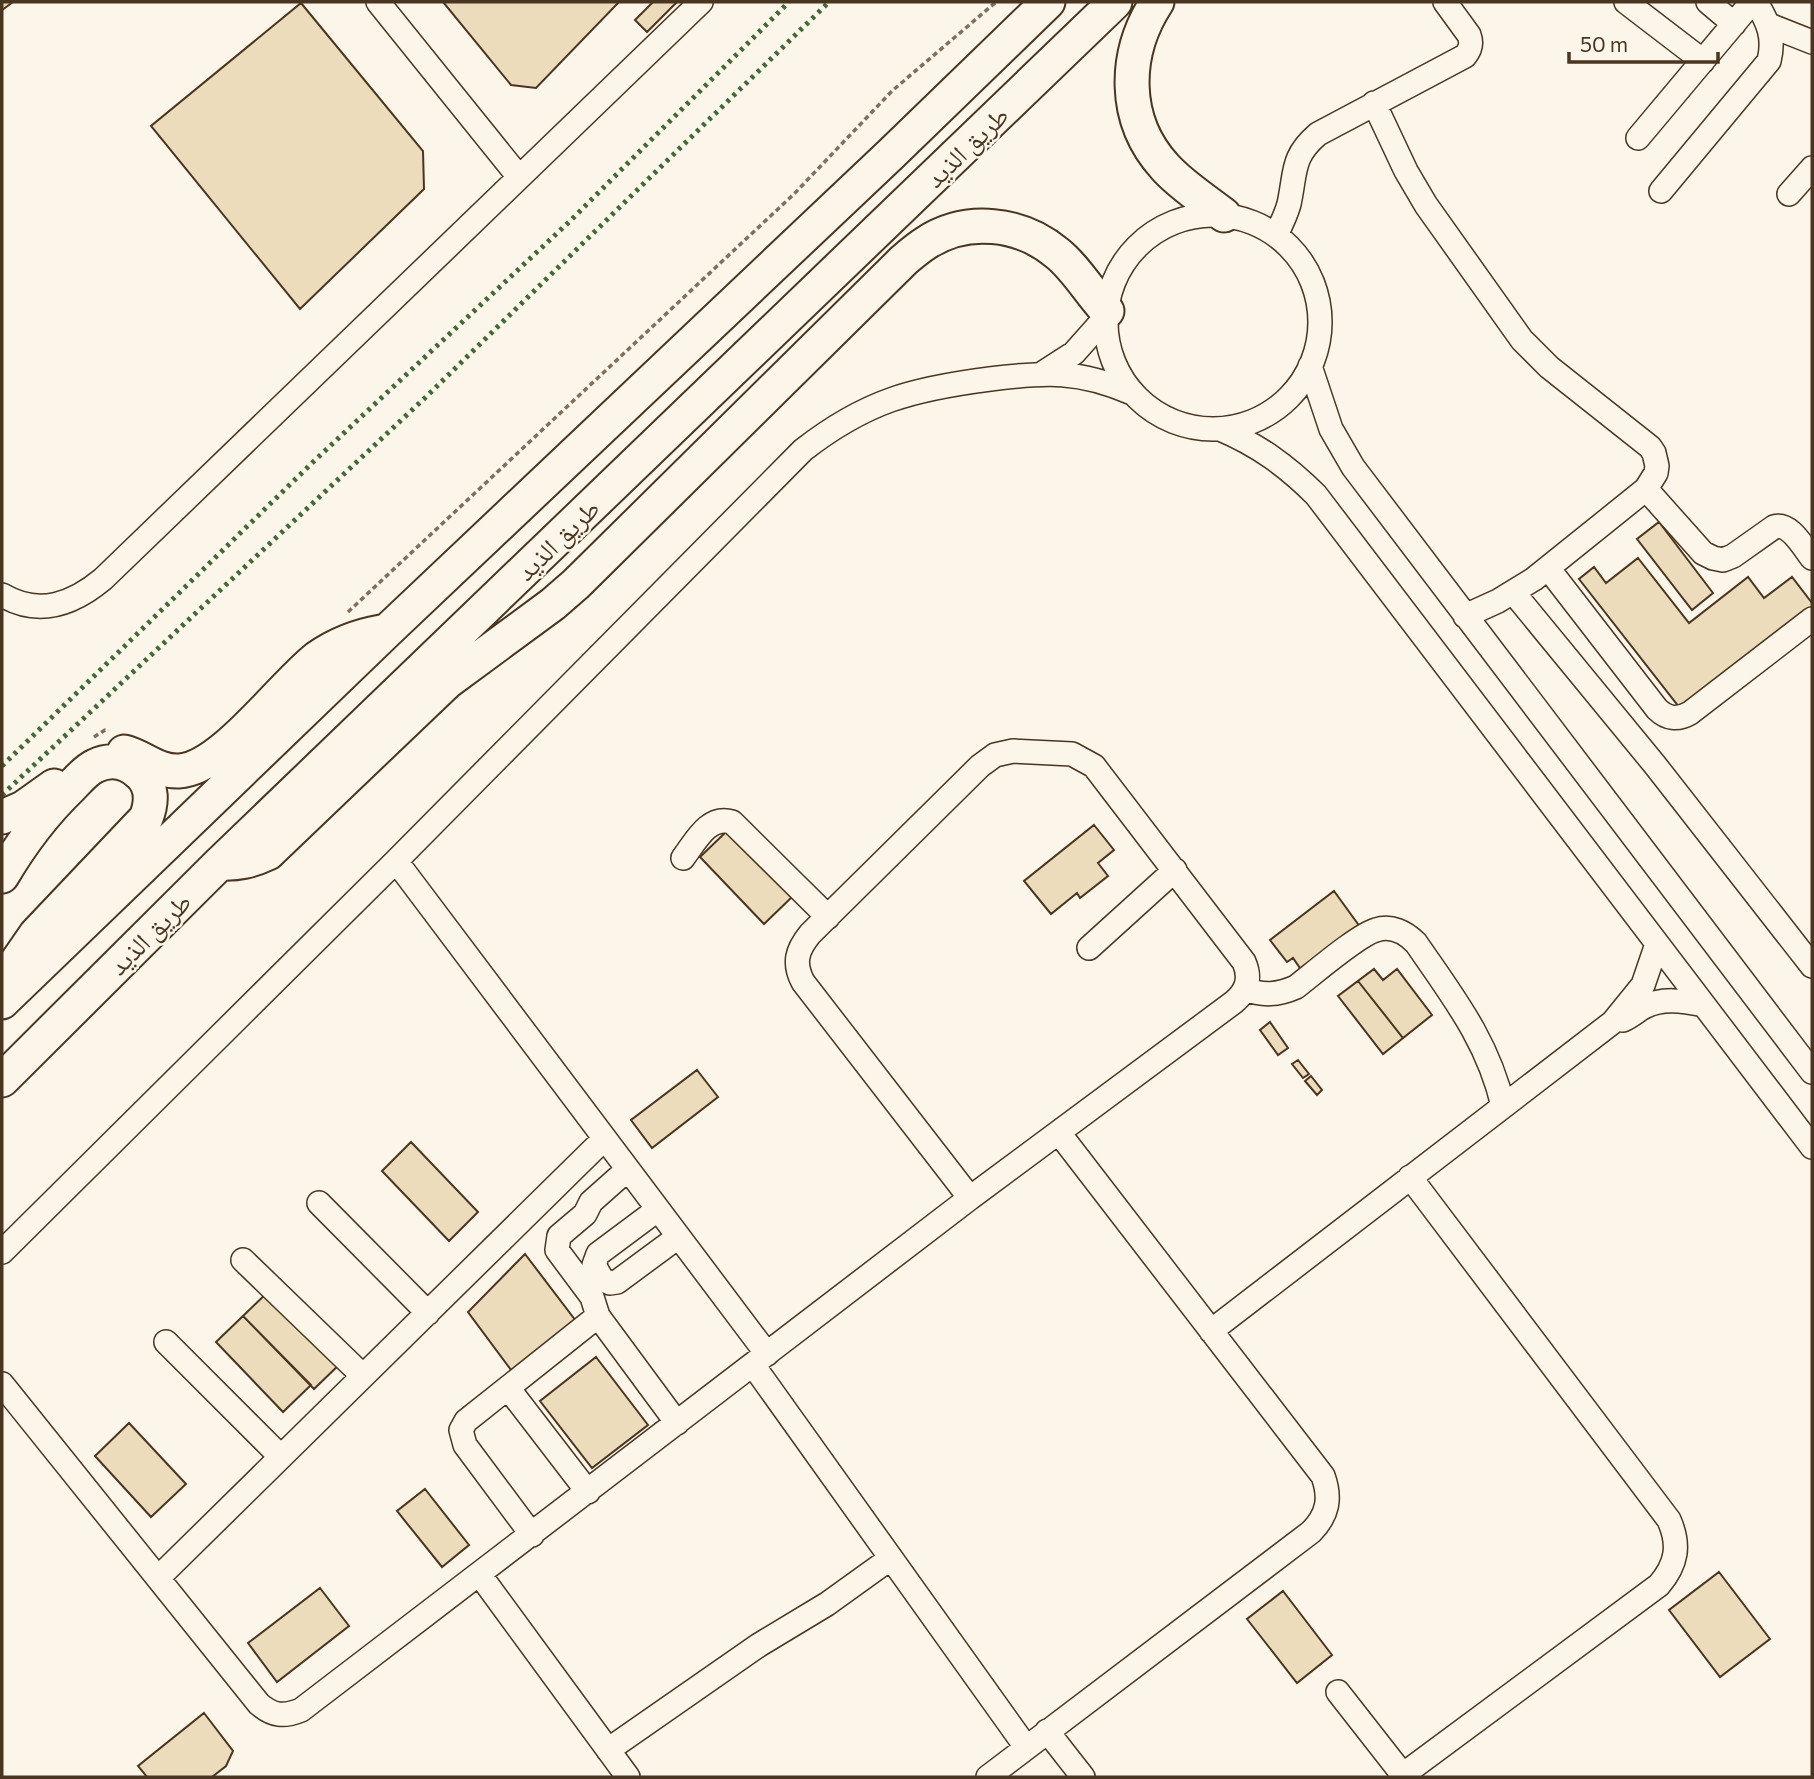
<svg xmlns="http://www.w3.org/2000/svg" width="1814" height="1779" viewBox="0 0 1814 1779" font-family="Commissioner,'Noto Naskh Arabic',sans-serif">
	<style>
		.building { fill: #ecdcbc; stroke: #4a3520; stroke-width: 2 }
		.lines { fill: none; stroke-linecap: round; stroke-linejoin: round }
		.minor-casing { stroke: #4a3520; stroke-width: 26 }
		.highway-casing { stroke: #4a3520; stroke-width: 37 }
		.path { stroke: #7f6f5c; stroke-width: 3.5; stroke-dasharray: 5 3.5; stroke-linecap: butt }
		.minor { stroke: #fbf6e9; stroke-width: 23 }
		.highway { stroke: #fbf6e9; stroke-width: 33 }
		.hedge { stroke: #436837; stroke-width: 5; stroke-dasharray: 3.5 5; stroke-linecap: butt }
		.labels { text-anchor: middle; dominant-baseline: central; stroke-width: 5; stroke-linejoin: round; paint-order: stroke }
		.street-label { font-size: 26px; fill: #4a3520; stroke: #fbf6e9 }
	</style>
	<rect width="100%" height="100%" fill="#fbf6e9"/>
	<path class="building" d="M 2,2 L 13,2 L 2,10 Z
		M 443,2 L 619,2 L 536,88 L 511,85 Z
		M 653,2 L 677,2 L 647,32 L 635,20 Z
		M 301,3 L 423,151 L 424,189 L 300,309 L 151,126 Z
		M 1659,522 L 1713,593 L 1692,610 L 1637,539 Z
		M 1638,558 L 1689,623 L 1748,577 L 1764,598 L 1792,577 L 1812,603 L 1812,610 L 1683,712 L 1579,579 L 1594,567 L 1606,583 Z
		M 1094,825 L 1114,850 L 1098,863 L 1108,876 L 1080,898 L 1077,893 L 1051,914 L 1024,881 Z
		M 728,830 L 792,897 L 764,924 L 700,857 Z
		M 1334,891 L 1363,931 L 1304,974 L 1293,958 L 1287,962 L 1270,940 Z
		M 1374,969 L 1383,980 L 1397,969 L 1432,1015 L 1403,1038 L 1358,981 Z
		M 1358,981 L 1403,1038 L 1383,1054 L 1338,996 Z
		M 1270,1022 L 1288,1048 L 1278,1055 L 1260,1030 Z
		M 1298,1060 L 1309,1074 L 1303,1078 L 1292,1064 Z
		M 697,1070 L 718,1097 L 652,1148 L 631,1120 Z
		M 1311,1076 L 1322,1090 L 1317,1095 L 1305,1081 Z
		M 411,1142 L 478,1212 L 449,1241 L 382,1171 Z
		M 525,1254 L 579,1325 L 514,1374 L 468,1312 Z
		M 272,1288 L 343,1361 L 314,1389 L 243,1316 Z
		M 243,1316 L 311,1385 L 283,1412 L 216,1342 Z
		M 596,1357 L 648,1425 L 592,1468 L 540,1401 Z
		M 129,1423 L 186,1484 L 151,1517 L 95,1456 Z
		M 425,1489 L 469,1545 L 442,1567 L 397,1511 Z
		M 1719,1572 L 1770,1639 L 1720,1677 L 1669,1610 Z
		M 320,1588 L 349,1626 L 277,1682 L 248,1643 Z
		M 1283,1591 L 1332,1655 L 1297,1683 L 1247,1619 Z
		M 204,1713 L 233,1751 L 226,1766 L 212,1777 L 147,1777 L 138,1766 Z"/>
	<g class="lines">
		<g class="minor-casing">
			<path id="minor" d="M 378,2 L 519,177
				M 1626,2 L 1703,61
				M 1708,2 L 1734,24
				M 1769,25 L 1812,42
				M 1374,103 L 1406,171 L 1426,205 L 1522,340 L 1549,367 L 1650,447 L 1654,453 L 1657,466 L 1656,473 L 1646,489 L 1534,579 L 1498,601 L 1465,616
				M 1638,138 L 1752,2
				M 1661,191 L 1769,61 C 1775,37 1768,22 1756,2
				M 1789,194 L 1812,168
				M1106 322a107 107 0 1 1 214 0a107 107 0 1 1-214 0Z
				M 1276,235 C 1281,225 1286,215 1289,204 C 1296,172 1291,157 1318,134 L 1465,56 C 1471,49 1472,43 1469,35 L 1445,2
				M 1310,366 L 1331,429 L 1353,467 L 1812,1072
				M 1043,373 L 1074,353 L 1106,317
				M 1220,429 C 1258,445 1287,466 1316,495 L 1812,1147
				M 1646,489 L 1703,553 L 1713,558 L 1723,560 L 1733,556 L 1774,527 C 1790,522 1803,547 1812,558
				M 1548,568 L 1657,709 C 1667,719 1678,720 1690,713 L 1812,619
				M 1513,592 L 1655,765 L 1812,966
				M 2,595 C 39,617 73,604 103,579 L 701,2
				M 1013,751 L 1072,754 L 1094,766 L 1244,962 C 1251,978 1247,991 1234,1002 L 970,1198 L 803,982 C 793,963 797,950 810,934 L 980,766 L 995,755 Z
				M 683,858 C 696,841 708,815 732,822 L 828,917
				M 396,861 L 767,1354
				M 1089,948 L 1175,870
				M 1245,989 C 1263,996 1278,995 1296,987 C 1313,974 1358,935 1376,930 C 1391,925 1405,932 1416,943 C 1453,997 1488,1041 1503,1106
				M 1623,1020 C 1630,1017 1636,1012 1642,1008 C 1662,997 1683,1001 1704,1005
				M 627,1170 L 591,1202 L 585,1214 L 559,1236 L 557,1250 L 592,1297 L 598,1316 L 677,1423
				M 319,1203 L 428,1313
				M 657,1210 L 598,1254 L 594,1265 L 602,1279 L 610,1283 L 617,1282 L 678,1237
				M 2,1252 L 396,861 L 803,450 C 866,401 912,389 990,379 C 1046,372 1079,370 1132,393
				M 243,1260 L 363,1376
				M 1211,1331 L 1613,1022 L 1643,985 L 1657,944
				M 166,1342 L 281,1457
				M 753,1365 L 1026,1747
				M 2,1384 L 259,1704 C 273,1716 284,1717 301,1710 L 970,1198
				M 508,1388 L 588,1492
				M 532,1535 L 465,1445 L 461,1430 L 466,1421 L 598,1316
				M 480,1575 L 628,1777
				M 158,1578 L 604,1139
				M 1338,1692 L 1403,1775
				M 1047,1731 L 1083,1777
				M 608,1750 L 759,1645 L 827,1604 L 891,1558
				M 988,1777 L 1311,1532 C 1328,1515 1331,1498 1323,1476 L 1059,1133
				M 1400,1777 L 1659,1585 C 1677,1564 1680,1545 1669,1520 L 1410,1177"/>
		</g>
		<g class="highway-casing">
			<path id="highway" d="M 1157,2 C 1123,54 1122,120 1165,167 C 1182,186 1205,200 1224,215
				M 124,752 C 144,757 157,772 179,771 C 222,769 281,686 317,658 C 337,644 358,636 381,632
				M 2,817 L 23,808 L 54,786
				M 220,863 C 238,864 251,861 268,853 L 447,682 L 553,604 L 576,584 L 904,260 C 911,254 918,248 926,243 C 967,216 1021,223 1057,253 C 1076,268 1090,293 1107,311
				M 2,876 C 22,842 43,814 71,787 C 78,780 86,770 95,766 C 111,758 128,762 140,774 C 153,786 152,803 146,818 L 36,934 L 2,983
				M 2,1002 L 387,631 L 891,154 L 1048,2
				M 2,1080 L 220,863 L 1115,2"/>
		</g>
		<path class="path" d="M 348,612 L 794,194 L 892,91 L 996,2
			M 94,737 L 105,730 L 109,730"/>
		<use href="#minor" class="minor"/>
		<use href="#highway" class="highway"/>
		<path class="hedge" d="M 2,766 L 313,462 L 569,222 L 789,2
			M 2,795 L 428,395 L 829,2"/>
	</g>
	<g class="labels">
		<g class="street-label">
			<text transform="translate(966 146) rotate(-44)">طريق الذيد</text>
			<text transform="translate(557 539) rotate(-44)">طريق الذيد</text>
			<text transform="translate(149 933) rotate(-45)">طريق الذيد</text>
		</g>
	</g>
	<rect width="1814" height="1779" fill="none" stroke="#4a3520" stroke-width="7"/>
	<path d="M1569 52v10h149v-10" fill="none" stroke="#4a3520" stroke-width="3.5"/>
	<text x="1580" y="52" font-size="21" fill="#4a3520" stroke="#fbf6e9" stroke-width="5" paint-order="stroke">50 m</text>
</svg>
